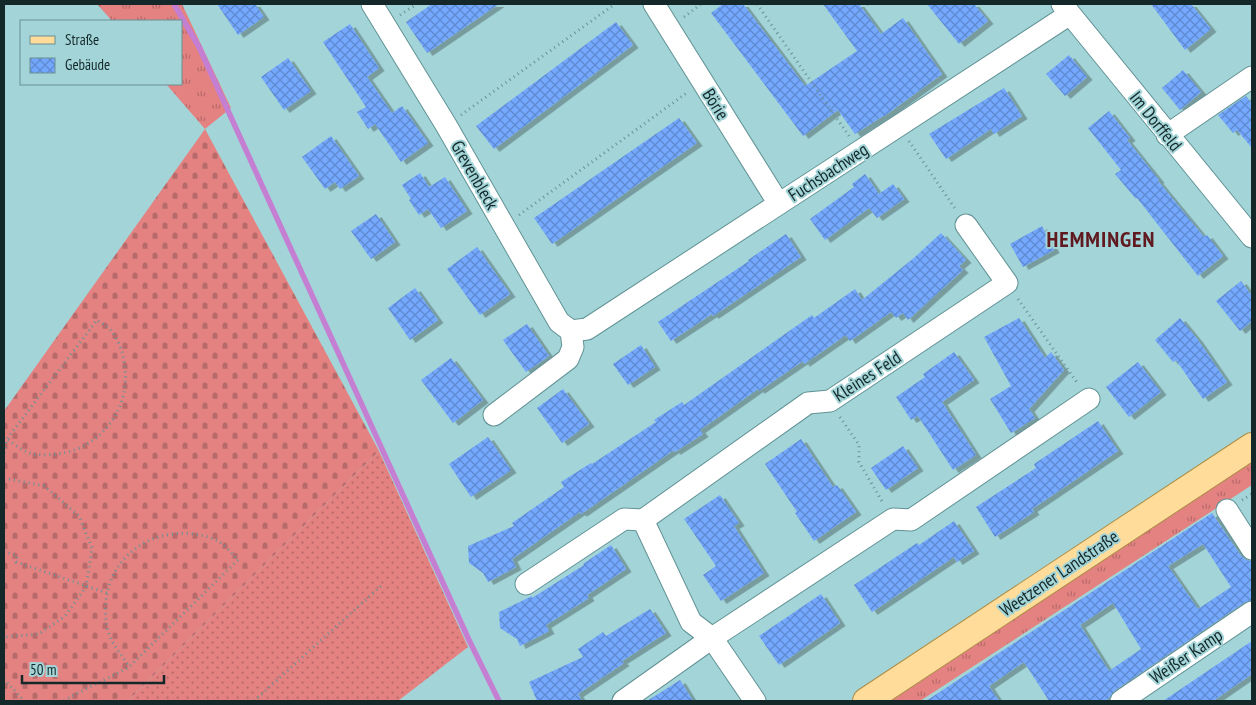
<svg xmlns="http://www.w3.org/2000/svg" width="1256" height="705" viewBox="0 0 1256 705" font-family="'PT Sans Narrow',sans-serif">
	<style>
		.grass { fill: url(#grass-tufts) }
		.cemetery { fill: url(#cemetery-stones) }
		.garden { fill: url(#garden-dots) }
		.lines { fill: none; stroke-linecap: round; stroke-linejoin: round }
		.stream { stroke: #c47fd2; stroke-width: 5.5 }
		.building { fill: url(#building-cross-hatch); fill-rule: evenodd; filter: url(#shadow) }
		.minor-casing { stroke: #629295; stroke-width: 23 }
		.major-casing { stroke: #ad8d46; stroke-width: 28 }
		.path { stroke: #6b9193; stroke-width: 3; stroke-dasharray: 1 4; stroke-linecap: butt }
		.minor { stroke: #fff; stroke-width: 21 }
		.major { stroke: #ffdc99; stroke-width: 26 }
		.labels { text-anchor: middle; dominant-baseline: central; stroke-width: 4; stroke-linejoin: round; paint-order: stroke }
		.street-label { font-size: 18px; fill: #142829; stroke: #a3d5d8 }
		.district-label { font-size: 22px; font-weight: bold; letter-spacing: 1px; fill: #5f191f; stroke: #a3d5d8 }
	</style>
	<defs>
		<pattern id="grass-tufts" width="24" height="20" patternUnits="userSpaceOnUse" patternTransform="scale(1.25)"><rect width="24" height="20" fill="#e48282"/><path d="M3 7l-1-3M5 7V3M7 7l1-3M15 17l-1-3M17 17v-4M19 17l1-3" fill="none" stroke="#b86a6a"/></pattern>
		<pattern id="cemetery-stones" width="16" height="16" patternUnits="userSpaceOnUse" patternTransform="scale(1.25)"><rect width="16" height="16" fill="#e48282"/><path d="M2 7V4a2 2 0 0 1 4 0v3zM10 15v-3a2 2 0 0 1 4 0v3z" fill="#b86a6a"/></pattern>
		<pattern id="garden-dots" width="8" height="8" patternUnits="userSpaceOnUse" patternTransform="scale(1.25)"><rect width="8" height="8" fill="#e48282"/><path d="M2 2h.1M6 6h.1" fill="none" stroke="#b86a6a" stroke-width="1.8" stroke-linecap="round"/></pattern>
		<pattern id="building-cross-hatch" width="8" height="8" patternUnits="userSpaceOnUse" patternTransform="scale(1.25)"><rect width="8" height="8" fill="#74a8ff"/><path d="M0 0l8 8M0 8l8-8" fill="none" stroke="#5e89ce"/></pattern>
		<filter id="shadow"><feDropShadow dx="5.5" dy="3" stdDeviation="0" flood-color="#0004"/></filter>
	</defs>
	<rect width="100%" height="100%" fill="#a3d5d8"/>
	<path class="grass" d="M 97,4 L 182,4 L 231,108 L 205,129 L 166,84 L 181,84 L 181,21 L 112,21 Z
		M 1252,459 L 1252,485 L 920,701 L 889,701 Z"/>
	<path class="cemetery" d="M 205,129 L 379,451 L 128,701 L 4,701 L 4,411 Z"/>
	<path class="garden" d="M 379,451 L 468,647 L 398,701 L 128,701 Z"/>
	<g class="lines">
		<path class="stream" d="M 174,4 L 199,47 L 469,640 L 499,701"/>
	</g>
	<path class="building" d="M 217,4 L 255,4 L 264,17 L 238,35 Z
		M 432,4 L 499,4 L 427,53 L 406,22 Z
		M 723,4 L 743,4 L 805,86 L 857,51 L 823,4 L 859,4 L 881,34 L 903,18 L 942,74 L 883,117 L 883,116 L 855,134 L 838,110 L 803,136 L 711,13 Z
		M 927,4 L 974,4 L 988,21 L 959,44 Z
		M 1151,4 L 1191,4 L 1211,29 L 1185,50 Z
		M 616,22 L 633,45 L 494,149 L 476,126 Z
		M 350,24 L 379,68 L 367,77 L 392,113 L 402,106 L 428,143 L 401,162 L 375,124 L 368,129 L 357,112 L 366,107 L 323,42 Z
		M 1069,55 L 1087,77 L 1065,96 L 1046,74 Z
		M 288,58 L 311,91 L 284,110 L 261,77 Z
		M 1183,70 L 1201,92 L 1180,110 L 1162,88 Z
		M 1004,88 L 1022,116 L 994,134 L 991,129 L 946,159 L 929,134 Z
		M 1246,96 L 1252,104 L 1252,148 L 1237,130 L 1233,133 L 1218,115 Z
		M 1109,111 L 1130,138 L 1127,140 L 1159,180 L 1158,181 L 1204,237 L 1207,235 L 1223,256 L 1198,276 L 1137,198 L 1136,199 L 1115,174 L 1121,170 L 1088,128 Z
		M 679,118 L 697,143 L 552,244 L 534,218 Z
		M 331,136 L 359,176 L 340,189 L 335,182 L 325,189 L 302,157 Z
		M 420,173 L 429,187 L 445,177 L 467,211 L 441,228 L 428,209 L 419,215 L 409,200 L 411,199 L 402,185 Z
		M 865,174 L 879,194 L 893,184 L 904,199 L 877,218 L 869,208 L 825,240 L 810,219 L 854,187 L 852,184 Z
		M 376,214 L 395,242 L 371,259 L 351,231 Z
		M 1042,226 L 1054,250 L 1023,267 L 1010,244 Z
		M 941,233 L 966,260 L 959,266 L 963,270 L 908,320 L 903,313 L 896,318 L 891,312 L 850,341 L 846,335 L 804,364 L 803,361 L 759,391 L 758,389 L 700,430 L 703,434 L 675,452 L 674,450 L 581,514 L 580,512 L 512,559 L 516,567 L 488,582 L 483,573 L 469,563 L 468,546 L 514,526 L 512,523 L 564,487 L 561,482 L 591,463 L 592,464 L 656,422 L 654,420 L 682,402 L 684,405 L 812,315 L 814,318 L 855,289 L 862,300 L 915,257 Z
		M 786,234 L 801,257 L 713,316 L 712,314 L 671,341 L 658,322 L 749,261 L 748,260 Z
		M 477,247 L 510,294 L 480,315 L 447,269 Z
		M 1241,281 L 1252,296 L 1252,321 L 1240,331 L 1216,301 Z
		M 415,288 L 438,320 L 410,340 L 388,308 Z
		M 1019,318 L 1045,358 L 1051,352 L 1064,370 L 1029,409 L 1035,418 L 1011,433 L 990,399 L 1011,386 L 984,337 Z
		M 1180,318 L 1198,340 L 1227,382 L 1203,399 L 1176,360 L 1173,362 L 1155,340 Z
		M 527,324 L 549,356 L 526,372 L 503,340 Z
		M 641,345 L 655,367 L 628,385 L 613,364 Z
		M 954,352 L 974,380 L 942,402 L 976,455 L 953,470 L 918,416 L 911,420 L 896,397 L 925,377 L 923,374 Z
		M 451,358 L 483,400 L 453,423 L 421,380 Z
		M 1138,362 L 1161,392 L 1129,417 L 1106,387 Z
		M 563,389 L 589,424 L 562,443 L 537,408 Z
		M 1098,421 L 1118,451 L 1032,509 L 1034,512 L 995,537 L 976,507 L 1036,468 L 1034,464 Z
		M 488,437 L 511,470 L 471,497 L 449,464 Z
		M 801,439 L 833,487 L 837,485 L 856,512 L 814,541 L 795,513 L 797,512 L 765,464 Z
		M 903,446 L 918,468 L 886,490 L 871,468 Z
		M 720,495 L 739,523 L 734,526 L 764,573 L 721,601 L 703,575 L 716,566 L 684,519 Z
		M 1212,513 L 1241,556 L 1246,560 L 1252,561 L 1252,600 L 1245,602 L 1114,691 L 1109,698 L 1105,701 L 1049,701 L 1024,662 L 989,686 L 999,701 L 926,701 ZM 1203,544 L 1231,587 L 1198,609 L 1168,566 ZM 1113,603 L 1141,649 L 1109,671 L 1080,625 Z
		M 954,521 L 974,551 L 957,562 L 954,557 L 872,612 L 854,585 L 917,543 L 919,545 Z
		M 611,545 L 626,569 L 587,595 L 589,598 L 546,625 L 549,631 L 520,646 L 517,639 L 500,628 L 499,612 L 532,596 L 532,598 L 584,565 L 583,564 Z
		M 821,594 L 840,623 L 779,665 L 759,636 Z
		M 650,609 L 666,633 L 622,661 L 624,663 L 578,694 L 582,701 L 537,701 L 529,682 L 583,657 L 578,649 L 603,632 L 606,636 Z
		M 1252,641 L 1252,674 L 1213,701 L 1163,701 Z
		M 680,680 L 693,701 L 647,701 Z"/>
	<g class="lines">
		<g class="minor-casing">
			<path id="minor" d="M 372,4 L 446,125 L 559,322 L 571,331 L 587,329 L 1070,14
				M 654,4 L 779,204
				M 1062,4 L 1252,237
				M 1167,135 L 1252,77
				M 494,415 L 568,359 L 573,347 L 571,331
				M 1227,510 L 1252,549
				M 526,584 L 624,519 L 643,520
				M 623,701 L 712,638 L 893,519 L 911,520 L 1089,399
				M 755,701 L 712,638 L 691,622 L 643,520 L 808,403 L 830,401 L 1007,283 L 966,225
				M 1121,701 L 1252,612"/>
		</g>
		<g class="major-casing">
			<path id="major" d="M 866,701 L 1252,446"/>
		</g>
		<path class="path" d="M 757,4 L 849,136
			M 868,4 L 870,6
			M 400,15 L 417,4
			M 684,17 L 701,4
			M 461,115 L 615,4
			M 909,141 L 956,210
			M 519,215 L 688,92
			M 1018,299 L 1078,384
			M 840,417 L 859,445 L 859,462 L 883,503
			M 4,453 L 7,439 L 97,320 C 102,324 109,327 112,332 C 120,342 124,356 125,368 C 130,410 100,449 57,454 C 47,455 36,456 27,452 C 20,449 13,443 7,439
			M 4,478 L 44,486 L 79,516 L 92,548 L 86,587 L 65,616 L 39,634 L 4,637
			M 1242,500 L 1252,494
			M 4,551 L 17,556 L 16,562 L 107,593
			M 4,679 L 24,701
			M 64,701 C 85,688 108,679 129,667 L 238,560 C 230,552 222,541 211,538 C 163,522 112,549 106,600 C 105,611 105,624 109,634 C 113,646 123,656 129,667
			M 254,701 L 382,585"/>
		<use href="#minor" class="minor"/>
		<use href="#major" class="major"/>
	</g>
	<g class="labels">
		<g class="street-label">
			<text transform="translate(716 104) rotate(58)">Börie</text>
			<text transform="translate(1156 121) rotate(51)">Im Dorffeld</text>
			<text transform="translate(828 172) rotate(-33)">Fuchsbachweg</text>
			<text transform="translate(475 175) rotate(60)">Grevenbleck</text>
			<text transform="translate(867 376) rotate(-33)">Kleines Feld</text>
			<text transform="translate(1059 573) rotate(-34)">Weetzener Landstraße</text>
			<text transform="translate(1186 656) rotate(-34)">Weißer Kamp</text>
		</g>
		<g class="district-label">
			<text x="1101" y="239">HEMMINGEN</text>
		</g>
	</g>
	<rect width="1256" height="705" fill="none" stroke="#142829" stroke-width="10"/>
	<rect x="20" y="20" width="162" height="65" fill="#a3d5d8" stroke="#6a9092"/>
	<rect x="30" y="36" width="25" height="8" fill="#ffdc99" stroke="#6a9092"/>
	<text x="65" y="45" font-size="15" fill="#142829">Straße</text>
	<rect x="30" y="58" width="25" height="15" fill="url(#building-cross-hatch)" stroke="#6a9092"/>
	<text x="65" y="70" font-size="15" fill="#142829">Gebäude</text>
	<path d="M22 675v8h142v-8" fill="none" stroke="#142829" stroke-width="2.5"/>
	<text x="30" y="675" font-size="15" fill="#142829" stroke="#a3d5d8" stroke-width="4" paint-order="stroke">50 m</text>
</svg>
